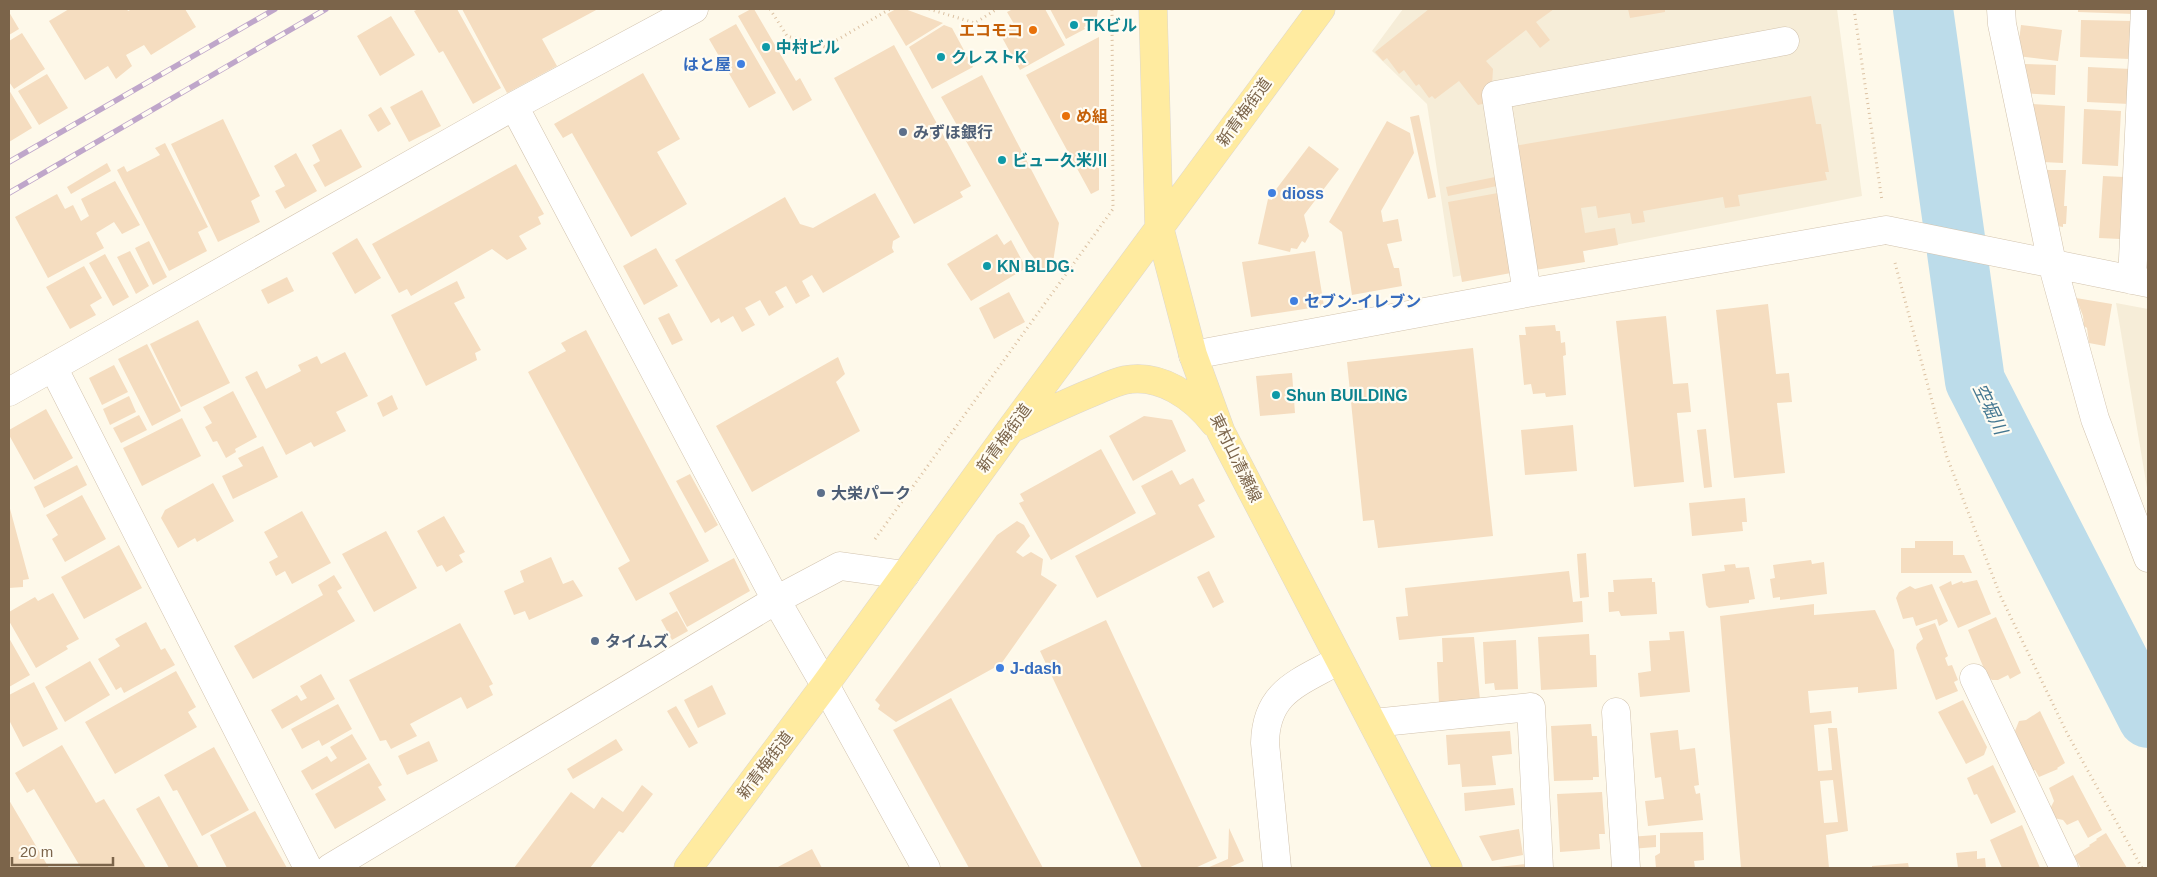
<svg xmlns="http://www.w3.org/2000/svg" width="2157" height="877" viewBox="0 0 2157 877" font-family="Arial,'Noto Sans JP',sans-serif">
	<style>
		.residential { fill: #f6edd8 }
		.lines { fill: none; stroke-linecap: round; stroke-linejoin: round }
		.river { stroke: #bcdcea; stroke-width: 60 }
		.building { fill: #f5ddc0; fill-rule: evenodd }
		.minor-casing { stroke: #d2c3ae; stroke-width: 29 }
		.major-casing { stroke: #ddd7d0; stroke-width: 29 }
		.path { stroke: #dbc1a2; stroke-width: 3; stroke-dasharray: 1 4; stroke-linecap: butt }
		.minor { stroke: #fff; stroke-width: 28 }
		.major { stroke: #ffeba0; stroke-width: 28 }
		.rail-casing { stroke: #bfa6ca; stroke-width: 5.5 }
		.rail { stroke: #fffcf2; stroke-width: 4; stroke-dasharray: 11; stroke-linecap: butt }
		.culture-dot { fill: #0f9aa8; stroke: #fffcf2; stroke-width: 2 }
		.food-dot { fill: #e8710a; stroke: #fffcf2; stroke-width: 2 }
		.shop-dot { fill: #3f7fe0; stroke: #fffcf2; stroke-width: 2 }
		.service-dot { fill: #5c6f8a; stroke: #fffcf2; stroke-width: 2 }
		.labels { text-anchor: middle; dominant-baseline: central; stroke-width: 4.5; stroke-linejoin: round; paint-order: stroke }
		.culture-label { font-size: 16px; font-weight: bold; fill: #0d838f; stroke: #fffcf2; text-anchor: start }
		.food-label { font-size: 16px; font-weight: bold; fill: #c56008; stroke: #fffcf2; text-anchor: end }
		.shop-label { font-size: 16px; font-weight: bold; fill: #366cbe; stroke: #fffcf2; text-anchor: start }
		.street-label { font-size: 16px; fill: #7b644a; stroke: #fffcf2 }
		.service-label { font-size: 16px; font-weight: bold; fill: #4e5e75; stroke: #fffcf2; text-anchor: start }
		.water-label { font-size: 18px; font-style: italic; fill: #427690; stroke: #fffcf2 }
	</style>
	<rect width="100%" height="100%" fill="#fef9ea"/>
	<path class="residential" d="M 1403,9 L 1837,9 L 1862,196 L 1453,277 L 1427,104 L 1372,51 Z
		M 2116,303 L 2148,309 L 2148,490 L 2147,488 Z"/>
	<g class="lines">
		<path class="river" d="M 1923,9 L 1975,381 L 2148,718"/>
	</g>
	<path class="building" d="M 69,9 L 127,9 L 128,11 L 132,9 L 185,9 L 196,27 L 151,55 L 144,45 L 126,55 L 132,66 L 116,79 L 108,66 L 85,80 L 49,21 Z
		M 419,9 L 457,9 L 501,88 L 473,104 L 443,51 L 439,53 L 414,11 Z
		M 462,9 L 598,9 L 542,39 L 557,66 L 507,93 Z
		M 751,9 L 754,9 L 796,81 L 800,78 L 812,100 L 793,111 L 738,16 Z
		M 896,9 L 905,9 L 943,23 L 906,46 L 887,14 Z
		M 1013,9 L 1045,9 L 1065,45 L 1020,70 L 999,32 L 1014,24 L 1007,12 Z
		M 1050,9 L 1098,9 L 1096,22 L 1084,27 L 1085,29 L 1066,39 Z
		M 1429,9 L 1554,9 L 1536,22 L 1550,40 L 1540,48 L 1526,30 L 1486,61 L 1493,69 L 1491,102 L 1478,105 L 1459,81 L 1435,99 L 1432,96 L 1429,98 L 1419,84 L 1416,86 L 1404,70 L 1399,74 L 1387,58 L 1383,61 L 1375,52 Z
		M 1628,9 L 1665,9 L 1665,12 L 1630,18 Z
		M 2078,9 L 2135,9 L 2134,14 L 2078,12 Z
		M 9,12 L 19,29 L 9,35 Z
		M 391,16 L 415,55 L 380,76 L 357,36 Z
		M 2081,20 L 2132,21 L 2130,59 L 2080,57 Z
		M 736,24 L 776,93 L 749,108 L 709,39 Z
		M 944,25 L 952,28 L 973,67 L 932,89 L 909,47 Z
		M 2021,25 L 2062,30 L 2058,61 L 2017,56 Z
		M 22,33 L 45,69 L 14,89 L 9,82 L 9,41 Z
		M 1099,37 L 1099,190 L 1091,194 L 1026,75 Z
		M 894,45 L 971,186 L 960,192 L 963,197 L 914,224 L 834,78 Z
		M 2023,64 L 2056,65 L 2055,95 L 2021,93 Z
		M 2088,67 L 2131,69 L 2129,104 L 2087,102 Z
		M 643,73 L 680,139 L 657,152 L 687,204 L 631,237 L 572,133 L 563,138 L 554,124 Z
		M 47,74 L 68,108 L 39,125 L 18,91 Z
		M 982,75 L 1059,223 L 1052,269 L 1046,273 L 1029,252 L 941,97 Z
		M 9,90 L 32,128 L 9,142 Z
		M 422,90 L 441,126 L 409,142 L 390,107 Z
		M 1811,96 L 1816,124 L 1821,124 L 1829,172 L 1825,172 L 1827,180 L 1738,195 L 1740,206 L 1725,208 L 1723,197 L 1643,211 L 1645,222 L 1632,224 L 1630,213 L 1598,218 L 1596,206 L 1581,208 L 1585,233 L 1615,228 L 1618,245 L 1583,251 L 1585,262 L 1535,270 L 1514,146 Z
		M 2031,104 L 2065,106 L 2063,163 L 2042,162 Z
		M 381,107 L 391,124 L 378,132 L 368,115 Z
		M 2084,109 L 2121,111 L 2118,166 L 2082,164 Z
		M 1419,115 L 1436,197 L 1428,199 L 1410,117 Z
		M 223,119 L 260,196 L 251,201 L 260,222 L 218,242 L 171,144 Z
		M 1387,121 L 1410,133 L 1414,153 L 1381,211 L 1383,222 L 1398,219 L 1402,241 L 1387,244 L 1394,268 L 1399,268 L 1402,286 L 1352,295 L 1342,232 L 1329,222 Z
		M 341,129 L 362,167 L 325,187 L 313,165 L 320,161 L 312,145 Z
		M 165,143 L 208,227 L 198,232 L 207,251 L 169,271 L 117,170 L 124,166 L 127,172 L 160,155 L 155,148 Z
		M 1309,146 L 1339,169 L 1304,215 L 1309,236 L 1305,243 L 1302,241 L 1297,249 L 1291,248 L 1290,252 L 1258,244 L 1268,199 L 1272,200 L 1273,197 L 1271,196 Z
		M 296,153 L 317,191 L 285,209 L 275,191 L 285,186 L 274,166 Z
		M 107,163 L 111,171 L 71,194 L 67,187 Z
		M 516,164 L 544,214 L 538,217 L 541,224 L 519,236 L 527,249 L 507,260 L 492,249 L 411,296 L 407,289 L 399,293 L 372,244 Z
		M 2040,170 L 2066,170 L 2064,206 L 2067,206 L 2066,224 L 2063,224 L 2063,227 L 2052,225 Z
		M 1500,176 L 1502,185 L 1448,196 L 1446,187 Z
		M 2103,176 L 2124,177 L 2120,239 L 2099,238 Z
		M 115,181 L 140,225 L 122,234 L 114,222 L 96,233 L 104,248 L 48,278 L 15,217 L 57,194 L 65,209 L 73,205 L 81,221 L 89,216 L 81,199 Z
		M 875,193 L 900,237 L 893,241 L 892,248 L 894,252 L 823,293 L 812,275 L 802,281 L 810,296 L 796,304 L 786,286 L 775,292 L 784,307 L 769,316 L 760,300 L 745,308 L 755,325 L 742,332 L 733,316 L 721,323 L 719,318 L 711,323 L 675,260 L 785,197 L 800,224 L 813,228 Z
		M 1498,193 L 1511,273 L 1462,282 L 1448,202 Z
		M 997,234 L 1004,245 L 1011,240 L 1026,268 L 971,301 L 947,264 Z
		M 357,238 L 381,278 L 355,294 L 332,253 Z
		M 149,241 L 167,277 L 153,285 L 135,248 Z
		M 656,248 L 678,286 L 644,305 L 623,266 Z
		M 130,251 L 149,286 L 136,294 L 117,257 Z
		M 1315,251 L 1324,306 L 1251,317 L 1242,262 Z
		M 105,254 L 129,297 L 113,306 L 89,263 Z
		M 84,266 L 102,298 L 90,305 L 96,315 L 70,329 L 46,287 Z
		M 287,277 L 294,291 L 268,304 L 261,290 Z
		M 457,281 L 465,298 L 454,303 L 481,350 L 475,353 L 477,360 L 426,386 L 391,315 Z
		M 1009,292 L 1025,322 L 994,339 L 979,308 Z
		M 2076,298 L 2112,304 L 2105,346 L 2089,343 L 2087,328 L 2084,326 L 2083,316 Z
		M 1768,304 L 1776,374 L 1789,373 L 1792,402 L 1777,403 L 1785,473 L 1734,478 L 1716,310 Z
		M 669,313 L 683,340 L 672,345 L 658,318 Z
		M 1666,316 L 1673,384 L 1688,383 L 1691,412 L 1677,413 L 1684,482 L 1634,487 L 1616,321 Z
		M 198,320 L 230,383 L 181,407 L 150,344 Z
		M 1555,325 L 1556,331 L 1560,331 L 1561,343 L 1565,342 L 1566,355 L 1563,356 L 1566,395 L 1546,397 L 1545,393 L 1533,394 L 1531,384 L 1524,385 L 1519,335 L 1526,335 L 1525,327 Z
		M 586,330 L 709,561 L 636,601 L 618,568 L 630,561 L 528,372 L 566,351 L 561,343 Z
		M 147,344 L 181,411 L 152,426 L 118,359 Z
		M 1473,348 L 1493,536 L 1378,548 L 1374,520 L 1363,521 L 1347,362 Z
		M 345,352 L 368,396 L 336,412 L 346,431 L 314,447 L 311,442 L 286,455 L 245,377 L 257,371 L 266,389 L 301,371 L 298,365 L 317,356 L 321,364 Z
		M 838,357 L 845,374 L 836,382 L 860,431 L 752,492 L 716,426 Z
		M 114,365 L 128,392 L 102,405 L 89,378 Z
		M 1292,373 L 1295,413 L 1260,416 L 1256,376 Z
		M 233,391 L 257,437 L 235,449 L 236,452 L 226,458 L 217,441 L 213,442 L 205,427 L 212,423 L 203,407 Z
		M 392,395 L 398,409 L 383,417 L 377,403 Z
		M 129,396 L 136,412 L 110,425 L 103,409 Z
		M 46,409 L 73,458 L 34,480 L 9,435 L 9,430 Z
		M 139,415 L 147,430 L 121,443 L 113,428 Z
		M 1144,416 L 1172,420 L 1186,451 L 1133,481 L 1109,436 Z
		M 182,418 L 201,456 L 142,486 L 123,448 Z
		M 1573,425 L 1577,471 L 1525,475 L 1521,430 Z
		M 1706,429 L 1712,487 L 1704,488 L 1697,430 Z
		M 263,446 L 278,477 L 233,499 L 222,476 L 243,466 L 238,458 Z
		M 1101,449 L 1136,513 L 1051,560 L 1019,503 L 1024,501 L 1020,494 Z
		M 77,465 L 87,485 L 44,508 L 34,487 Z
		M 1172,470 L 1180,485 L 1193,478 L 1205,501 L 1198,505 L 1215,537 L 1097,598 L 1075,556 L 1156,514 L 1141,486 Z
		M 690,474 L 718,525 L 705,533 L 676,481 Z
		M 213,483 L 234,521 L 197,542 L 195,538 L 178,548 L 161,518 L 165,510 Z
		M 82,495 L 106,539 L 65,562 L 52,539 L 58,535 L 46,515 Z
		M 1745,498 L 1747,522 L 1742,522 L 1743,531 L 1692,536 L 1689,503 Z
		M 9,505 L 29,579 L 23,580 L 23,587 L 9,588 Z
		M 302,511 L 331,563 L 292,584 L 285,571 L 276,576 L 269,562 L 278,557 L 264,532 Z
		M 444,516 L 465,552 L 459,555 L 463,562 L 446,572 L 442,565 L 437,567 L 417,531 Z
		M 1017,521 L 1024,525 L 1030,536 L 1016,552 L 1023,557 L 1031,552 L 1043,559 L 1041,575 L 1057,585 L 1001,664 L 896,722 L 878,709 L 880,705 L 875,700 L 997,535 Z
		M 386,531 L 417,588 L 374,612 L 342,554 Z
		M 1915,541 L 1953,541 L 1953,555 L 1964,555 L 1972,573 L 1901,573 L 1901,548 L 1915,548 Z
		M 119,545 L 142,588 L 84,619 L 61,577 Z
		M 1586,553 L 1589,597 L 1580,598 L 1577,554 Z
		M 551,557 L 563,584 L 573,580 L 583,596 L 529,620 L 525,611 L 514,615 L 504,591 L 524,582 L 520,571 Z
		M 734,558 L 750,591 L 687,627 L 669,593 Z
		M 1811,560 L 1812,564 L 1824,562 L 1827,594 L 1780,600 L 1780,597 L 1773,598 L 1770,579 L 1775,578 L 1773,565 Z
		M 1735,564 L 1736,568 L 1749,567 L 1755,599 L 1749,600 L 1749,603 L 1709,608 L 1706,605 L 1702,574 L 1725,571 L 1724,565 Z
		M 1209,571 L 1224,602 L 1213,608 L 1197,577 Z
		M 1569,571 L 1573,602 L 1582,601 L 1583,622 L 1399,640 L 1396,617 L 1408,616 L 1405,588 Z
		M 334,575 L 342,588 L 337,591 L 355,621 L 253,679 L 234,646 L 323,595 L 318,585 Z
		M 1652,578 L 1652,582 L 1655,582 L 1657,614 L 1621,616 L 1619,611 L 1609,612 L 1608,592 L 1614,592 L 1613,580 Z
		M 1977,580 L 1991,614 L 1958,628 L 1939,587 L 1951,581 L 1952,585 L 1962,581 L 1963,583 Z
		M 1932,584 L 1948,621 L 1939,626 L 1937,619 L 1916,626 L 1913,617 L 1903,619 L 1896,598 L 1899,592 L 1910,586 L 1915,589 Z
		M 53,593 L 79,639 L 66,646 L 68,649 L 36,668 L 9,621 L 9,612 L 35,597 L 38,601 Z
		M 1814,604 L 1814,615 L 1875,610 L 1894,650 L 1897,689 L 1858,693 L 1858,687 L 1808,691 L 1810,713 L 1831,711 L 1832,723 L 1814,725 L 1818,771 L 1832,770 L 1828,728 L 1837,728 L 1848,831 L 1826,835 L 1829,868 L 1741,868 L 1720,616 ZM 1833,780 L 1838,822 L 1824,823 L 1820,781 Z
		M 677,611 L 688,631 L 672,640 L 661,620 Z
		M 1996,617 L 2021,673 L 2010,679 L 2008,675 L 1998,680 L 1992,680 L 1987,676 L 1968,630 Z
		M 1106,620 L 1217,858 L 1195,868 L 1142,868 L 1040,651 Z
		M 146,622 L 161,650 L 165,648 L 175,665 L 124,693 L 121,687 L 116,690 L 98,659 L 120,646 L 115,639 Z
		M 460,623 L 493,684 L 489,686 L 493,695 L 467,709 L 461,697 L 410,724 L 417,736 L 391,749 L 386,740 L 380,741 L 349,680 Z
		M 1935,623 L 1948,656 L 1945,658 L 1948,666 L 1952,665 L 1958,680 L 1954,682 L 1958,691 L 1936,700 L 1916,648 L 1917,644 L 1923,639 L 1919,629 Z
		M 1684,631 L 1690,692 L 1640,697 L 1638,673 L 1651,671 L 1649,641 L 1670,640 L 1669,632 Z
		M 1589,634 L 1590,655 L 1596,655 L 1597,687 L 1541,690 L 1538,637 Z
		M 1474,637 L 1480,700 L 1439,703 L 1437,662 L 1443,662 L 1442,638 Z
		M 9,638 L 30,675 L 9,687 Z
		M 1516,640 L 1518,689 L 1495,690 L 1494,683 L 1485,684 L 1483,642 Z
		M 90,661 L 110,695 L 65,722 L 45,687 Z
		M 176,671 L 196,707 L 188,712 L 197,727 L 115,774 L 85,722 Z
		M 321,674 L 335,699 L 282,729 L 271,710 L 297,695 L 301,701 L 307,698 L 300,686 Z
		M 34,682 L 58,729 L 23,747 L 9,720 L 9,695 Z
		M 712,685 L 726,714 L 698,728 L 684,700 Z
		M 951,698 L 1043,868 L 969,868 L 893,730 Z
		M 1963,700 L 1987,747 L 1984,755 L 1966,764 L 1938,712 Z
		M 338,704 L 352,729 L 322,746 L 319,740 L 302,749 L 291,729 Z
		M 676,706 L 698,743 L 689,748 L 667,711 Z
		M 2040,711 L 2065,763 L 2057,768 L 2058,769 L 2039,777 L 2035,770 L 2032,771 L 2015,731 L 2019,721 L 2026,720 Z
		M 1591,724 L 1592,736 L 1597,736 L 1599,777 L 1593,777 L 1593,780 L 1554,781 L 1551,726 Z
		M 1678,730 L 1680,750 L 1695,748 L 1699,785 L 1694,786 L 1696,794 L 1700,793 L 1703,820 L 1648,826 L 1645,801 L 1664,799 L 1661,777 L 1655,778 L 1650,733 Z
		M 1510,731 L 1512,754 L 1492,756 L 1496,785 L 1462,787 L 1460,764 L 1448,765 L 1446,735 Z
		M 352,734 L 367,759 L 312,790 L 301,771 L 327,756 L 331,762 L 337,758 L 330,747 Z
		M 616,739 L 623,750 L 573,779 L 567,769 Z
		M 429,741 L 438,761 L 407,775 L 398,756 Z
		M 62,745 L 96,803 L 104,799 L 146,868 L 81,868 L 34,789 L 27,793 L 15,773 Z
		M 214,747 L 249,810 L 202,836 L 177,790 L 173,791 L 164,775 Z
		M 369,763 L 382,785 L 378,787 L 386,800 L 335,829 L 315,794 Z
		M 1993,765 L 2016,812 L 1991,824 L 1977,794 L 1974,795 L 1967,778 Z
		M 2073,775 L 2102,830 L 2088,838 L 2078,820 L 2067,825 L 2063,820 L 2054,818 L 2050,809 L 2054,801 L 2049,788 Z
		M 642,785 L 653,794 L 623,833 L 619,831 L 590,868 L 514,868 L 571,792 L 594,809 L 602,797 L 623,812 Z
		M 1513,788 L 1515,805 L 1465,811 L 1464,793 Z
		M 1602,792 L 1605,834 L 1599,834 L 1600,849 L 1560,852 L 1557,794 Z
		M 159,796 L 199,868 L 169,868 L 136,809 Z
		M 9,800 L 49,868 L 9,868 Z
		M 255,811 L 287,868 L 227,868 L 210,835 Z
		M 2022,825 L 2040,868 L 2002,868 L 1990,840 Z
		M 1229,828 L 1244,861 L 1228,868 L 1207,868 L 1228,859 Z
		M 1519,829 L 1523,855 L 1492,861 L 1479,836 Z
		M 1703,832 L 1704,860 L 1694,861 L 1695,868 L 1656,868 L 1655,856 L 1660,853 L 1660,833 Z
		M 2106,833 L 2127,868 L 2081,868 L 2074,856 L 2090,846 L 2089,845 L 2097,840 L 2096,839 Z
		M 1656,835 L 1656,847 L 1630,849 L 1629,837 Z
		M 812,849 L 822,868 L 776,868 Z
		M 1977,851 L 1977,859 L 1985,858 L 1986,868 L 1958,868 L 1956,853 Z
		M 1908,863 L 1909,868 L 1872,868 L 1872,866 Z
		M 1526,864 L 1526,868 L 1498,868 L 1498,867 Z"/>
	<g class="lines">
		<g class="minor-casing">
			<path id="minor" d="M 2001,9 L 2002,24 L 2052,263 L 2095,419 L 2148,558
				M 514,106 L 776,600 L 825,685 L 926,868
				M 2132,280 L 2145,9
				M 1527,293 L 1496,95 L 1785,41
				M 1193,355 L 1527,293 L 1886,230 L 2148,283
				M 53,367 L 308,868
				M 9,392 L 514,106 L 694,9
				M 1974,678 L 2064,868
				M 1616,712 L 1626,868
				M 1373,723 L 1531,707 L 1539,868
				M 330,868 L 776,600 L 840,566 L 905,575
				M 1277,868 L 1265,743 C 1266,691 1299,683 1339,660"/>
		</g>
		<g class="major-casing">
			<path id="major" d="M 1153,9 L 1159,226 L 1193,355 L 1221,432 L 1448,868
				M 1013,428 C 1039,416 1066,403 1093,392 C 1103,388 1115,382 1125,380 C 1160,373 1194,397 1214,423
				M 688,868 L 825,685 L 1010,430 L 1321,9"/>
		</g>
		<path class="path" d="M 770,9 L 787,36 L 825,47 L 890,9
			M 929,9 L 975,23 L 997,9
			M 1854,9 L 1882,201
			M 1895,263 L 1947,457 L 2000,595 L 2068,735 L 2142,868
			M 875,539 L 1113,209 L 1112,9"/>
		<use href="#minor" class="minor"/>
		<use href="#major" class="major"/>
		<g class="rail-casing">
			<path id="rail" d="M 9,162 L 275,9
				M 9,193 L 326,9"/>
		</g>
		<use href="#rail" class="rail"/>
	</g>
	<g class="culture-dot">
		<circle cx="1074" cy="25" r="5"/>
		<circle cx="766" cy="47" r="5"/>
		<circle cx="941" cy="57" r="5"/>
		<circle cx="1002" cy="160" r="5"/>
		<circle cx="987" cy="266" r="5"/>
		<circle cx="1276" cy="395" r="5"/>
	</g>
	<g class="food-dot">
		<circle cx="1033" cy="30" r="5"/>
		<circle cx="1066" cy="116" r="5"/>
	</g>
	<g class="shop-dot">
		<circle cx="741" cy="64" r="5"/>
		<circle cx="1272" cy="193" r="5"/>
		<circle cx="1294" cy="301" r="5"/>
		<circle cx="1000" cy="668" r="5"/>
	</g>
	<g class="service-dot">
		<circle cx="903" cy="132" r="5"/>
		<circle cx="821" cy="493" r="5"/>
		<circle cx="595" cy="641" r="5"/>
	</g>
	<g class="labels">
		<g class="culture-label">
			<text x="1084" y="25">TKビル</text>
			<text x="776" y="47">中村ビル</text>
			<text x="951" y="57">クレストK</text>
			<text x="1012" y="160">ビュー久米川</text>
			<text x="997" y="266">KN BLDG.</text>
			<text x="1286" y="395">Shun BUILDING</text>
		</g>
		<g class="food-label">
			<text x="1023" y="30">エコモコ</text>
			<text x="1076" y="116" text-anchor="start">め組</text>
		</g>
		<g class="shop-label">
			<text x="731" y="64" text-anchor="end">はと屋</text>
			<text x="1282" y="193">dioss</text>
			<text x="1304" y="301">セブン-イレブン</text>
			<text x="1010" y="668">J-dash</text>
		</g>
		<g class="street-label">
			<text transform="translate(1244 112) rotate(-54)">新青梅街道</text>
			<text transform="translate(1004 438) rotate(-54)">新青梅街道</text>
			<text transform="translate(1236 458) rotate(64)">東村山清瀬線</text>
			<text transform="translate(765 765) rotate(-53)">新青梅街道</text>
		</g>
		<g class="service-label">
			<text x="913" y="132">みずほ銀行</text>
			<text x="831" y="493">大栄パーク</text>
			<text x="605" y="641">タイムズ</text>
		</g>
		<g class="water-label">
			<text transform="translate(1990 409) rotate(64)">空堀川</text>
		</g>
	</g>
	<rect width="2157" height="877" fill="none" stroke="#7b644a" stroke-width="20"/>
	<path d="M12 857v8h101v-8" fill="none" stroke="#7b644a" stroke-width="2.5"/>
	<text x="20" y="857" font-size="15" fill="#7b644a" stroke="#fffcf2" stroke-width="4" paint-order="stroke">20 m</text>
</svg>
